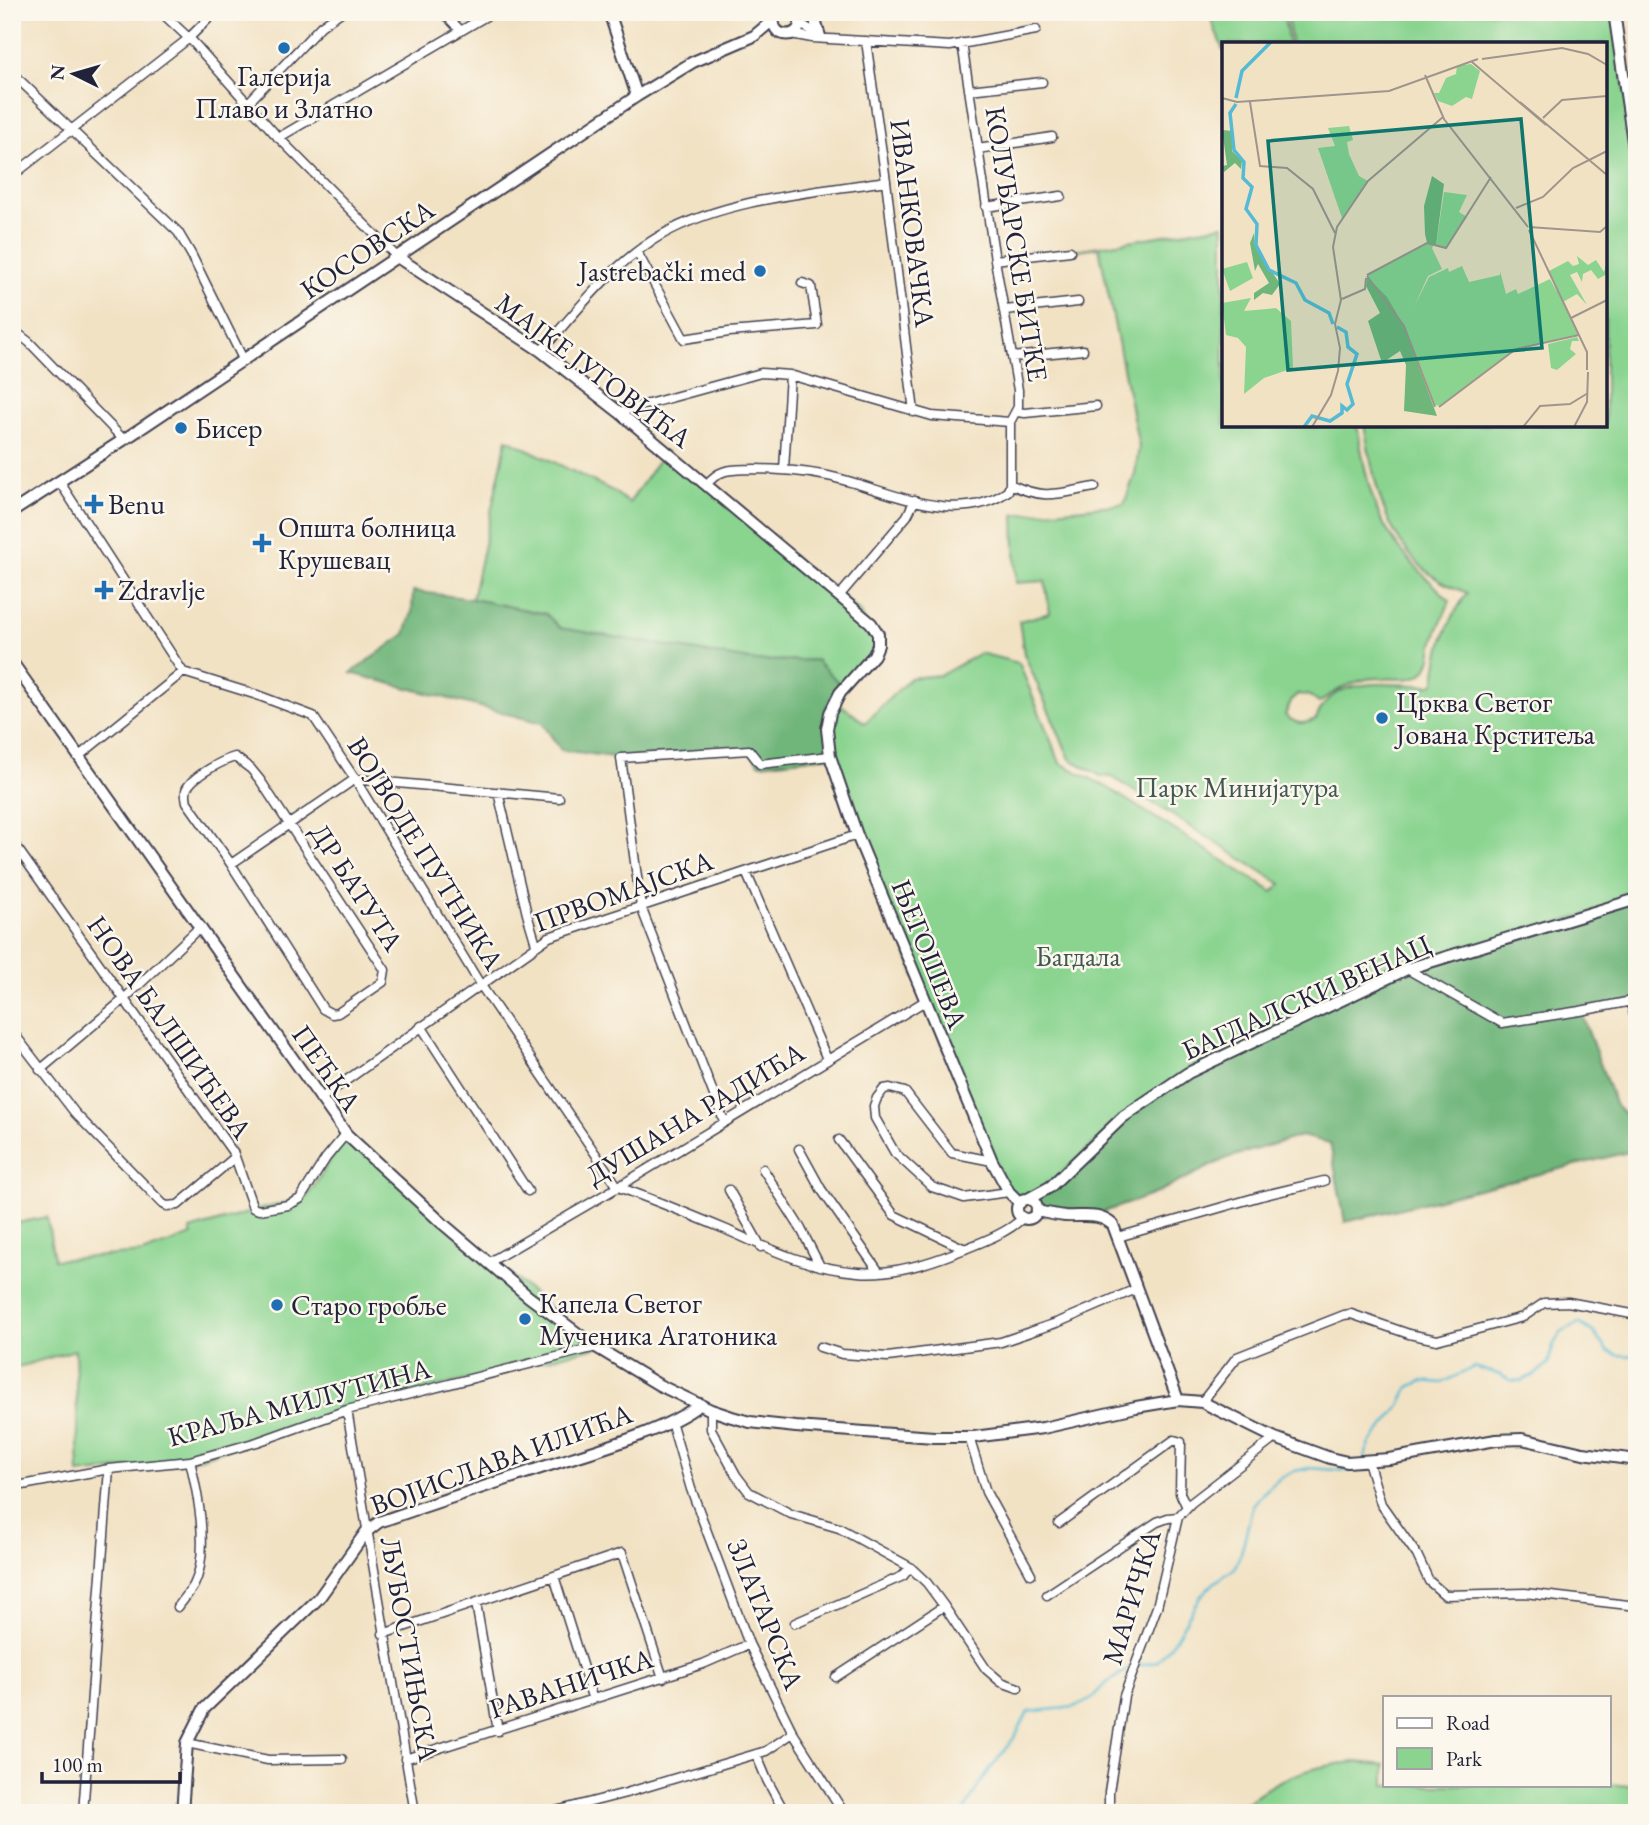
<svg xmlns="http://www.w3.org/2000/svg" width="1649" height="1825" viewBox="0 0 1649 1825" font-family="'EB Garamond',serif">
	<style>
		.green { fill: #8ad490; stroke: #567b66; stroke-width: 2 }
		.forest { fill: #6fb67a; stroke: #486c5a; stroke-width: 2 }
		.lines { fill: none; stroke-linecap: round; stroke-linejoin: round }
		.stream { stroke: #55bad3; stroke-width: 2.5 }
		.street-casing { stroke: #413f50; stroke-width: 11 }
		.secondary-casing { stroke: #413f50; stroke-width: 14 }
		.street { stroke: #fff; stroke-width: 8 }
		.secondary { stroke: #fff; stroke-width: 10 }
		.poi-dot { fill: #1f6fb2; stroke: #fbf7ec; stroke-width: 2.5 }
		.labels { text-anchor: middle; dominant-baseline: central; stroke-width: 5; stroke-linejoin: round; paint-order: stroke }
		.poi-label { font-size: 28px; fill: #22223b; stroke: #fbf7ec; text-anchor: start }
		.street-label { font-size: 28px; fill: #22223b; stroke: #fbf7ec }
		.park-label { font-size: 28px; fill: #415754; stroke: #fbf7ec }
		.inset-river { fill: none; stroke: #55bad3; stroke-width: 3.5 }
		.inset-road { fill: none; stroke: #9f958d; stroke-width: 2 }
		.view { fill: #0f766e; fill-opacity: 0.15; stroke: #0f766e; stroke-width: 3.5 }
		.inset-edge { fill: none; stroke: #22223b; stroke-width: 3.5 }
	</style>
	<rect width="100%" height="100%" fill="#fbf7ec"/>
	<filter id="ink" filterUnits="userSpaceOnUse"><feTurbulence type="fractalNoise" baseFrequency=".0143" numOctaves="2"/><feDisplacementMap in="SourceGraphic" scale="14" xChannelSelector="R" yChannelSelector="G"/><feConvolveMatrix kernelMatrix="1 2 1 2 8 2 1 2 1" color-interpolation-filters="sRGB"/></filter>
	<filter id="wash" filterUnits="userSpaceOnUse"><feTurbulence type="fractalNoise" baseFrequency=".00686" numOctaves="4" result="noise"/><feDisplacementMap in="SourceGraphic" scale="28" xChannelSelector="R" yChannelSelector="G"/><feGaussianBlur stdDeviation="1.57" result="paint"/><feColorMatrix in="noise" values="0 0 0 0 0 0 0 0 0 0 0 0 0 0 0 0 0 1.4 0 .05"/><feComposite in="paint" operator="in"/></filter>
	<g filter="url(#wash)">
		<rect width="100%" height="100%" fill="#f2e2c4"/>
		<path class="green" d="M 1208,12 L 1283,12 L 1289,44 L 1224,44 L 1224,52 Z
			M 1286,12 L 1614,12 L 1637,169 L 1637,900 L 1025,1200 L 1009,1192 L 933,1023 L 828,745 L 836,701 L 865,723 L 910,678 L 941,675 L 980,653 L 1019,663 L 1060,763 L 1105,786 L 1273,892 L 1281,884 L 1112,777 L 1101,776 L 1070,759 L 1024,654 L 1019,621 L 1050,613 L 1045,581 L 1016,583 L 1014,515 L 1124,504 L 1135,474 L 1139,447 L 1099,247 L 1070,251 L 1224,225 L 1224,425 L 1357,425 C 1364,465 1370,509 1395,542 C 1410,564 1432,582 1450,601 C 1445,614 1437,628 1434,641 C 1431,652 1432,663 1424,672 C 1413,684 1383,676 1367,679 C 1348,683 1334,691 1319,703 L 1310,696 L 1298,694 L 1292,699 L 1285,715 C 1297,725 1303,725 1316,719 C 1334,671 1393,687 1432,685 L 1435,682 C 1439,643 1446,625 1467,593 C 1457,588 1445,585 1437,579 C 1383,543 1375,483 1364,425 L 1605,425 L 1605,44 L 1292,44 Z
			M 507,439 L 613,491 L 629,503 L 665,451 L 860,612 L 878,645 L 844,688 L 816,660 L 756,661 L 560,628 L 546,614 L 472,599 Z
			M 347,1135 L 596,1347 L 347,1410 L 190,1461 L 79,1474 L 75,1350 L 12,1369 L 12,1224 L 47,1217 L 54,1260 L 142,1253 L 192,1235 L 190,1230 L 261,1209 L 306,1198 Z
			M 1356,1762 L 1385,1765 L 1385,1785 L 1609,1784 L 1637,1787 L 1635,1813 L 1236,1813 C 1267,1780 1312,1765 1356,1762 Z"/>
		<path class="forest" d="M 413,591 L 472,599 L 546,614 L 560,628 L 756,661 L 816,660 L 844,688 L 830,713 L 830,756 L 760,764 L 748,750 L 621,758 L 561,750 L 542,723 L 351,673 L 405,634 L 412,612 Z
			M 1637,899 L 1637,1000 L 1581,1012 L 1616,1106 L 1637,1127 L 1637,1150 L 1345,1222 L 1330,1143 L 1301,1136 L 1227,1158 L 1152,1195 L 1095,1215 L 1037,1208 L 1032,1200 L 1123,1117 L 1188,1073 L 1407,969 Z"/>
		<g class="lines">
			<path class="stream" d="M 1365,1456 L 1370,1443 L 1398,1409 L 1409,1387 L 1422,1381 L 1442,1383 L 1474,1367 L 1501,1375 L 1510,1380 L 1521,1381 L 1536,1374 L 1548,1364 L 1553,1346 L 1561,1332 L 1579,1323 L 1593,1332 L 1607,1351 L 1617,1355 L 1637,1356
				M 1137,1666 L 1157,1662 L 1174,1641 L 1200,1597 L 1214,1583 L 1234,1569 L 1241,1553 L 1253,1505 L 1263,1493 L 1279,1479 L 1295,1471 L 1309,1468 L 1350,1471 L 1360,1468 L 1361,1465
				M 963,1813 L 980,1783 L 1016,1735 L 1028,1712 L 1074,1707 L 1092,1698 L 1104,1685 L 1131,1667"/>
		</g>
	</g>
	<g filter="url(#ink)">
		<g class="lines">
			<g class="street-casing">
				<path id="street" d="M 161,12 L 193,42 L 275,134 L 397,257
					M 443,12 L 461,31
					M 801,24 L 820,36
					M 791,34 L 812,38 L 950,46 L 1036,30
					M 866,41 L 886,181 L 914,412
					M 12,73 L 178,232 L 191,254 L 243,359
					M 969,90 L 1042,82
					M 248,103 L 321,26 L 341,12
					M 278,138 L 493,12
					M 978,149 L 1052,137
					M 12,176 L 188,39 L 215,12
					M 986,207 L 1061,196
					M 637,252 L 684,339 L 729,332 L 817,325 L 811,286 L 802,283
					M 995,260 L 1070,251
					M 1005,310 L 1078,302
					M 12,329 L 29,342 L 124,440
					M 541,351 C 575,313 608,270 650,242 C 714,199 811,193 886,181
					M 1012,357 L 1083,350
					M 619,412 L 761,373 L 790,375 L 932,416 L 1010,422
					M 1017,412 L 1025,413 L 1096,406
					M 784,469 L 790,375
					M 59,481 L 183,672 L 257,695 L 313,716 L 355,779 L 480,984 L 618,1187 C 655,1200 691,1215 727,1230 C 769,1249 811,1269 858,1272 C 890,1275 927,1264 957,1252 C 979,1243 1004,1235 1023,1218
					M 1010,484 C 1045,501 1059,493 1095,487
					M 706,485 C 721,467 732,470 754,469 C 779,469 803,471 828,476 C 885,488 955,529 1008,491 L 1010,484 L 1010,422 L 1018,407 L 1018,390 L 995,260 L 962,43
					M 840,595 L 907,516 L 915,500
					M 79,756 L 183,672
					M 235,757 L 251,769 L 260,780 L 385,970 L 383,982 L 338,1013 L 332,1014 L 323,1009 L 231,864 L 187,802 C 186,797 184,790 189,785 C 196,775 223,760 235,757 Z
					M 355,779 L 559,798
					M 498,792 L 527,914 L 536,944
					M 12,841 L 234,1154 L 253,1208 L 259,1210 L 288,1205 L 300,1199 L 326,1158 L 346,1134
					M 231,864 L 355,779
					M 746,872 L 827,1059
					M 1407,969 L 1502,1023 L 1580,1011 L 1637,1000
					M 1631,1003 L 1637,1027
					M 421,1026 L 528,1191
					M 12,1031 L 75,1113 L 163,1204 L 167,1206 L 178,1205 L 234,1158
					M 40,1070 L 123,1000 L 201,926
					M 320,1099 L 549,937 L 857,835
					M 724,1121 L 641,907 L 621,758 L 749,750 L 760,764 L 830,756
					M 839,1140 L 894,1215 L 965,1249
					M 799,1149 L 821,1189 L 879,1272
					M 992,1161 L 952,1153 L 905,1092 L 890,1088 L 884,1089 L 877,1098 L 874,1106 L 875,1118 L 895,1153 L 932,1187 L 964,1198 L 1009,1192
					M 763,1169 L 801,1229 L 820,1266
					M 729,1190 L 761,1247
					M 1118,1237 L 1261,1196 L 1324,1181
					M 488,1263 L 618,1187 L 925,1001
					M 820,1347 L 842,1354 L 888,1357 L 1001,1342 L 1059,1322 L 1136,1289
					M 1202,1402 L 1237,1357 L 1344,1315 L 1351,1314 L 1409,1334 L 1437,1340 L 1523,1317 L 1544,1303 L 1568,1302 L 1637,1315
					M 347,1410 L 415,1813
					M 711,1410 L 711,1429 L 736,1475 L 749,1492 L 791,1514 L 839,1528 L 910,1567 L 927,1583 L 944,1606 L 986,1669 L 1001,1682 L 1018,1688
					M 671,1421 L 691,1489 L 749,1644 L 793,1733 L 844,1813
					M 969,1437 L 986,1492 L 1031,1574
					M 1368,1461 L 1381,1504 L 1417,1555 L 1429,1581 L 1445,1595 L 1525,1593 L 1637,1606
					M 12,1487 L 109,1469 L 190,1461 L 257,1442 L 347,1410 L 596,1347
					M 1059,1523 L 1174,1440 L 1181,1442 L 1180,1493 L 1187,1507
					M 554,1576 L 593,1700
					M 1047,1595 L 1157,1522 L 1168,1518 L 1178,1517
					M 476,1603 L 498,1731
					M 178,1607 C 183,1600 190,1592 194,1585 C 210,1553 198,1494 190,1461
					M 795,1623 L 903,1576 L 910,1567
					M 383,1634 L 622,1553 L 663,1678
					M 836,1677 L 944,1606
					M 187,1743 L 268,1760 L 342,1759
					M 756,1754 L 767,1780 L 785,1813
					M 405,1759 L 703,1664 L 749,1644
					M 83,1813 L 109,1469
					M 548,1813 L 626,1793 L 766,1751 L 793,1733
					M 1109,1813 L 1109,1792 L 1124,1696 L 1157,1607 L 1178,1517 L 1191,1503 L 1275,1438"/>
			</g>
			<g class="secondary-casing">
				<path id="secondary" d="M 609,12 L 637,96
					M 776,12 C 763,42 811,42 798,12
					M 819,12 L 816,24 L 820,36
					M 1614,12 L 1637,169
					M 397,257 L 541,351 L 619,412 L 871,623 L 878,634 L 878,645 L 874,655 L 840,693 L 830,713 L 827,729 L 830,756 L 857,835 L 992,1161 L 1009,1192 L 1020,1203
					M 12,512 L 131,435 L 637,96 L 693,62 L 754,36 L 773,20
					M 12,662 L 347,1135 L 442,1223 L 529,1297 L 596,1347 L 659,1385 L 711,1410 L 732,1417 L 750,1422 L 796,1427 L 934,1437 L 974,1437 L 1043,1428 L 1136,1407 L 1178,1400 L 1202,1402 L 1275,1438 L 1330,1458 L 1347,1462 L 1389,1459 L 1496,1440 L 1522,1439 L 1583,1453 L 1637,1460
					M 1028,1199 L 1050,1187 L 1123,1117 L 1188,1073 L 1407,969 L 1637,899
					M1017 1209a10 10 0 1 1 20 0a10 10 0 1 1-20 0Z
					M 1037,1211 C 1046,1213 1056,1215 1065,1216 C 1083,1217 1098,1212 1113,1225 L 1178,1400
					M 182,1813 L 187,1743 L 204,1709 L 319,1598 L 366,1532 L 379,1522 C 440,1501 501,1481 562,1461 C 601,1449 669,1429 700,1404"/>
			</g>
			<use href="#street" class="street"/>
			<use href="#secondary" class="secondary"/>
		</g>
	</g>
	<g class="poi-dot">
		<circle cx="284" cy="48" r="7"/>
		<circle cx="760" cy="271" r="7"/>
		<circle cx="181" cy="428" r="7"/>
		<path d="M90.5 493.5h7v7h7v7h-7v7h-7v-7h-7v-7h7z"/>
		<path d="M258.5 532.5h7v7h7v7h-7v7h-7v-7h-7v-7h7z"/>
		<path d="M100.5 579.5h7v7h7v7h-7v7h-7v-7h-7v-7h7z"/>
		<circle cx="1382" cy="718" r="7"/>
		<circle cx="277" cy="1305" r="7"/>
		<circle cx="525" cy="1319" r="7"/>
	</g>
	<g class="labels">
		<g class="poi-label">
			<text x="284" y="76" text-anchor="middle">Галерија<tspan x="284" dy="32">Плаво и Златно</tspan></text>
			<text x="746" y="271" text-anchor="end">Jastrebački med</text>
			<text x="195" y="428">Бисер</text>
			<text x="108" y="504">Benu</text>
			<text x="278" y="527">Општа болница<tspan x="278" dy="32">Крушевац</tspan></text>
			<text x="118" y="590">Zdravlje</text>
			<text x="1396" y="702">Црква Светог<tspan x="1396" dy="32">Јована Крститеља</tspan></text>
			<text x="539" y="1303">Капела Светог<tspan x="539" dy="32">Мученика Агатоника</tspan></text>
			<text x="291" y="1305">Старо гробље</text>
		</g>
		<g class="street-label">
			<text transform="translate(913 223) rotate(83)">ИВАНКОВАЧКА</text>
			<text transform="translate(1017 244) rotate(81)">КОЛУБАРСКЕ БИТКЕ</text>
			<text transform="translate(367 249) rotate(-34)">КОСОВСКА</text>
			<text transform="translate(594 370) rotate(37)">МАЈКЕ ЈУГОВИЋА</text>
			<text transform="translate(426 853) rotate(58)">ВОЈВОДЕ ПУТНИКА</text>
			<text transform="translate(357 887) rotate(57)">ДР БАТУТА</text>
			<text transform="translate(623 891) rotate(-20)">ПРВОМАЈСКА</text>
			<text transform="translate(930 954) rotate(68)">ЊЕГОШЕВА</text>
			<text transform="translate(1306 997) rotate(-24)">БАГДАЛСКИ ВЕНАЦ</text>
			<text transform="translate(170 1027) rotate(55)">НОВА БАЛШИЋЕВА</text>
			<text transform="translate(327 1068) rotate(55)">ПЕЋКА</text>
			<text transform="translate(695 1113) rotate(-31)">ДУШАНА РАДИЋА</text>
			<text transform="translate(299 1402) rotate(-15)">КРАЉА МИЛУТИНА</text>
			<text transform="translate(501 1459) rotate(-20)">ВОЈИСЛАВА ИЛИЋА</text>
			<text transform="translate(1131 1597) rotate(-73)">МАРИЧКА</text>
			<text transform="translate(766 1614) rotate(68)">ЗЛАТАРСКА</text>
			<text transform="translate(410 1649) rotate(80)">ЉУБОСТИЊСКА</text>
			<text transform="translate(571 1683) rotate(-18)">РАВАНИЧКА</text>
		</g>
		<g class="park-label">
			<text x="1237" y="787">Парк Минијатура</text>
			<text x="1078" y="956">Багдала</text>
		</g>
	</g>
	<g transform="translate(1222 42)">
		<rect width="385" height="385" fill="#f2e2c4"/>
		<path d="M 249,22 L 258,29 L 250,57 L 244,55 L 230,64 L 216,59 L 212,51 L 217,51 L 224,36 L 234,32 L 235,24 ZM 127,84 L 131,98 L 125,100 L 127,112 L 137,134 L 146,139 L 120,176 L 96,106 L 113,104 L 106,86 ZM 222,150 L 245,153 L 237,170 L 245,175 L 224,206 L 214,203 ZM 206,201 L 212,202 L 210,206 L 220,227 L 206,234 L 192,265 L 207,235 L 226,226 L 227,230 L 240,224 L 247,240 L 278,233 L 278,229 L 284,252 L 294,247 L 296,252 L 328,237 L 335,250 L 327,229 L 346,219 L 351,224 L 357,222 L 355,214 L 366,223 L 374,218 L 382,230 L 385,218 L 385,232 L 376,237 L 369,228 L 361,232 L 360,240 L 355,230 L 348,233 L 365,263 L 355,252 L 341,260 L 357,293 L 294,307 L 219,364 L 212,363 L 182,284 L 145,233 ZM 25,220 L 31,236 L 8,249 L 0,227 ZM 29,256 L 22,269 L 54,266 L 69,279 L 71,326 L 42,336 L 22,352 L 24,305 L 16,296 L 4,293 L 0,261 ZM 355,295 L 357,299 L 350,299 L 348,307 L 354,312 L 335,328 L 329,326 L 326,302 Z" fill="#8ad490"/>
		<path d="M 0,88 L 11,89 L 10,109 L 20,119 L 19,127 L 13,121 L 2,130 L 0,124 L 5,123 ZM 210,134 L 222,142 L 214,203 L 205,201 L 203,192 L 202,164 ZM 32,191 L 33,204 L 58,242 L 50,253 L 41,251 L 32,258 L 32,251 L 47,241 L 36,222 L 33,229 L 28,201 ZM 145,235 L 165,255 L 182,284 L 215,374 L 182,369 L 184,323 L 178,309 L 160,321 L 146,279 L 158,271 L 144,244 Z" fill="#6fb67a"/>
		<path class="inset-river" d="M 14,56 L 20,29 L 49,0M 14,62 L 8,71 L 12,108 L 22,120 L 21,136 L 30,145 L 24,167 L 35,182 L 34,203 L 47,228 L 74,241 L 83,258 L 107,271 L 111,282M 82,385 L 90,374 L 108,379 L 120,371 L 120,364 L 125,368 L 131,362 L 125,342 L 135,312 L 126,305 L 124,290 L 115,285"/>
		<path class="inset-road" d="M 260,17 L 340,6 L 366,12 L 385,23M 250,20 L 324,83M 203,33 L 222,77 L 306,185M 0,56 L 15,60 L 167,49 L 256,17M 28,60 L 38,124 L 65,126 L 91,147 L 113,191M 298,60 L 385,133M 321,76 L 340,58 L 385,54M 294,166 L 321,155 L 351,126 L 385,109M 307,185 L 378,190 L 385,184M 307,188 L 365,310 L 365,328M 145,233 L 205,201 L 224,206 L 269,135M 145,234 L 182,284 L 213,365M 120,257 L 143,247 L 144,236M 349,276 L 385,258M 217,365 L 294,307 L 357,293M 90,385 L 109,353 L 116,329 L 118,306 L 113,282 L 119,258 L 111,205 L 115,185 L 146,139 L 221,75M 301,385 L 318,364 L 348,362 L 366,351M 352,385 L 365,360 L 366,330"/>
		<path class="view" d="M 299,77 L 320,306 L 66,328 L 46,99 Z"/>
		<rect width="385" height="385" class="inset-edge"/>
	</g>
	<rect width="1649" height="1825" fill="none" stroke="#fbf7ec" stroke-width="42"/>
	<rect x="1383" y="1696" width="228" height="91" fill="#fbf7ec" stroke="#a4a2a5" stroke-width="2"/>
	<rect x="1397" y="1718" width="35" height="10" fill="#ffffff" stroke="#a4a2a5" stroke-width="2"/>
	<text x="1446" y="1730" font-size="21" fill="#22223b">Road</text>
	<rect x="1397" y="1748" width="35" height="21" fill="#8ad490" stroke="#a4a2a5" stroke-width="2"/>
	<text x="1446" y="1766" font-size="21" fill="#22223b">Park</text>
	<g transform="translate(74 74) rotate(275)" stroke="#fbf7ec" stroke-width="5" paint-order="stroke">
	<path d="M0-5L12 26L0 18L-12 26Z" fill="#22223b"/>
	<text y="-10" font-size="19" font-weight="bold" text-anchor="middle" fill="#22223b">N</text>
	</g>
	<path d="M42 1772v10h138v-10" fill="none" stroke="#22223b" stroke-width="3.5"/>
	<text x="52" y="1772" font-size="21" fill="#22223b" stroke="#fbf7ec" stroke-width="5" paint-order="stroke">100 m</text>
</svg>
